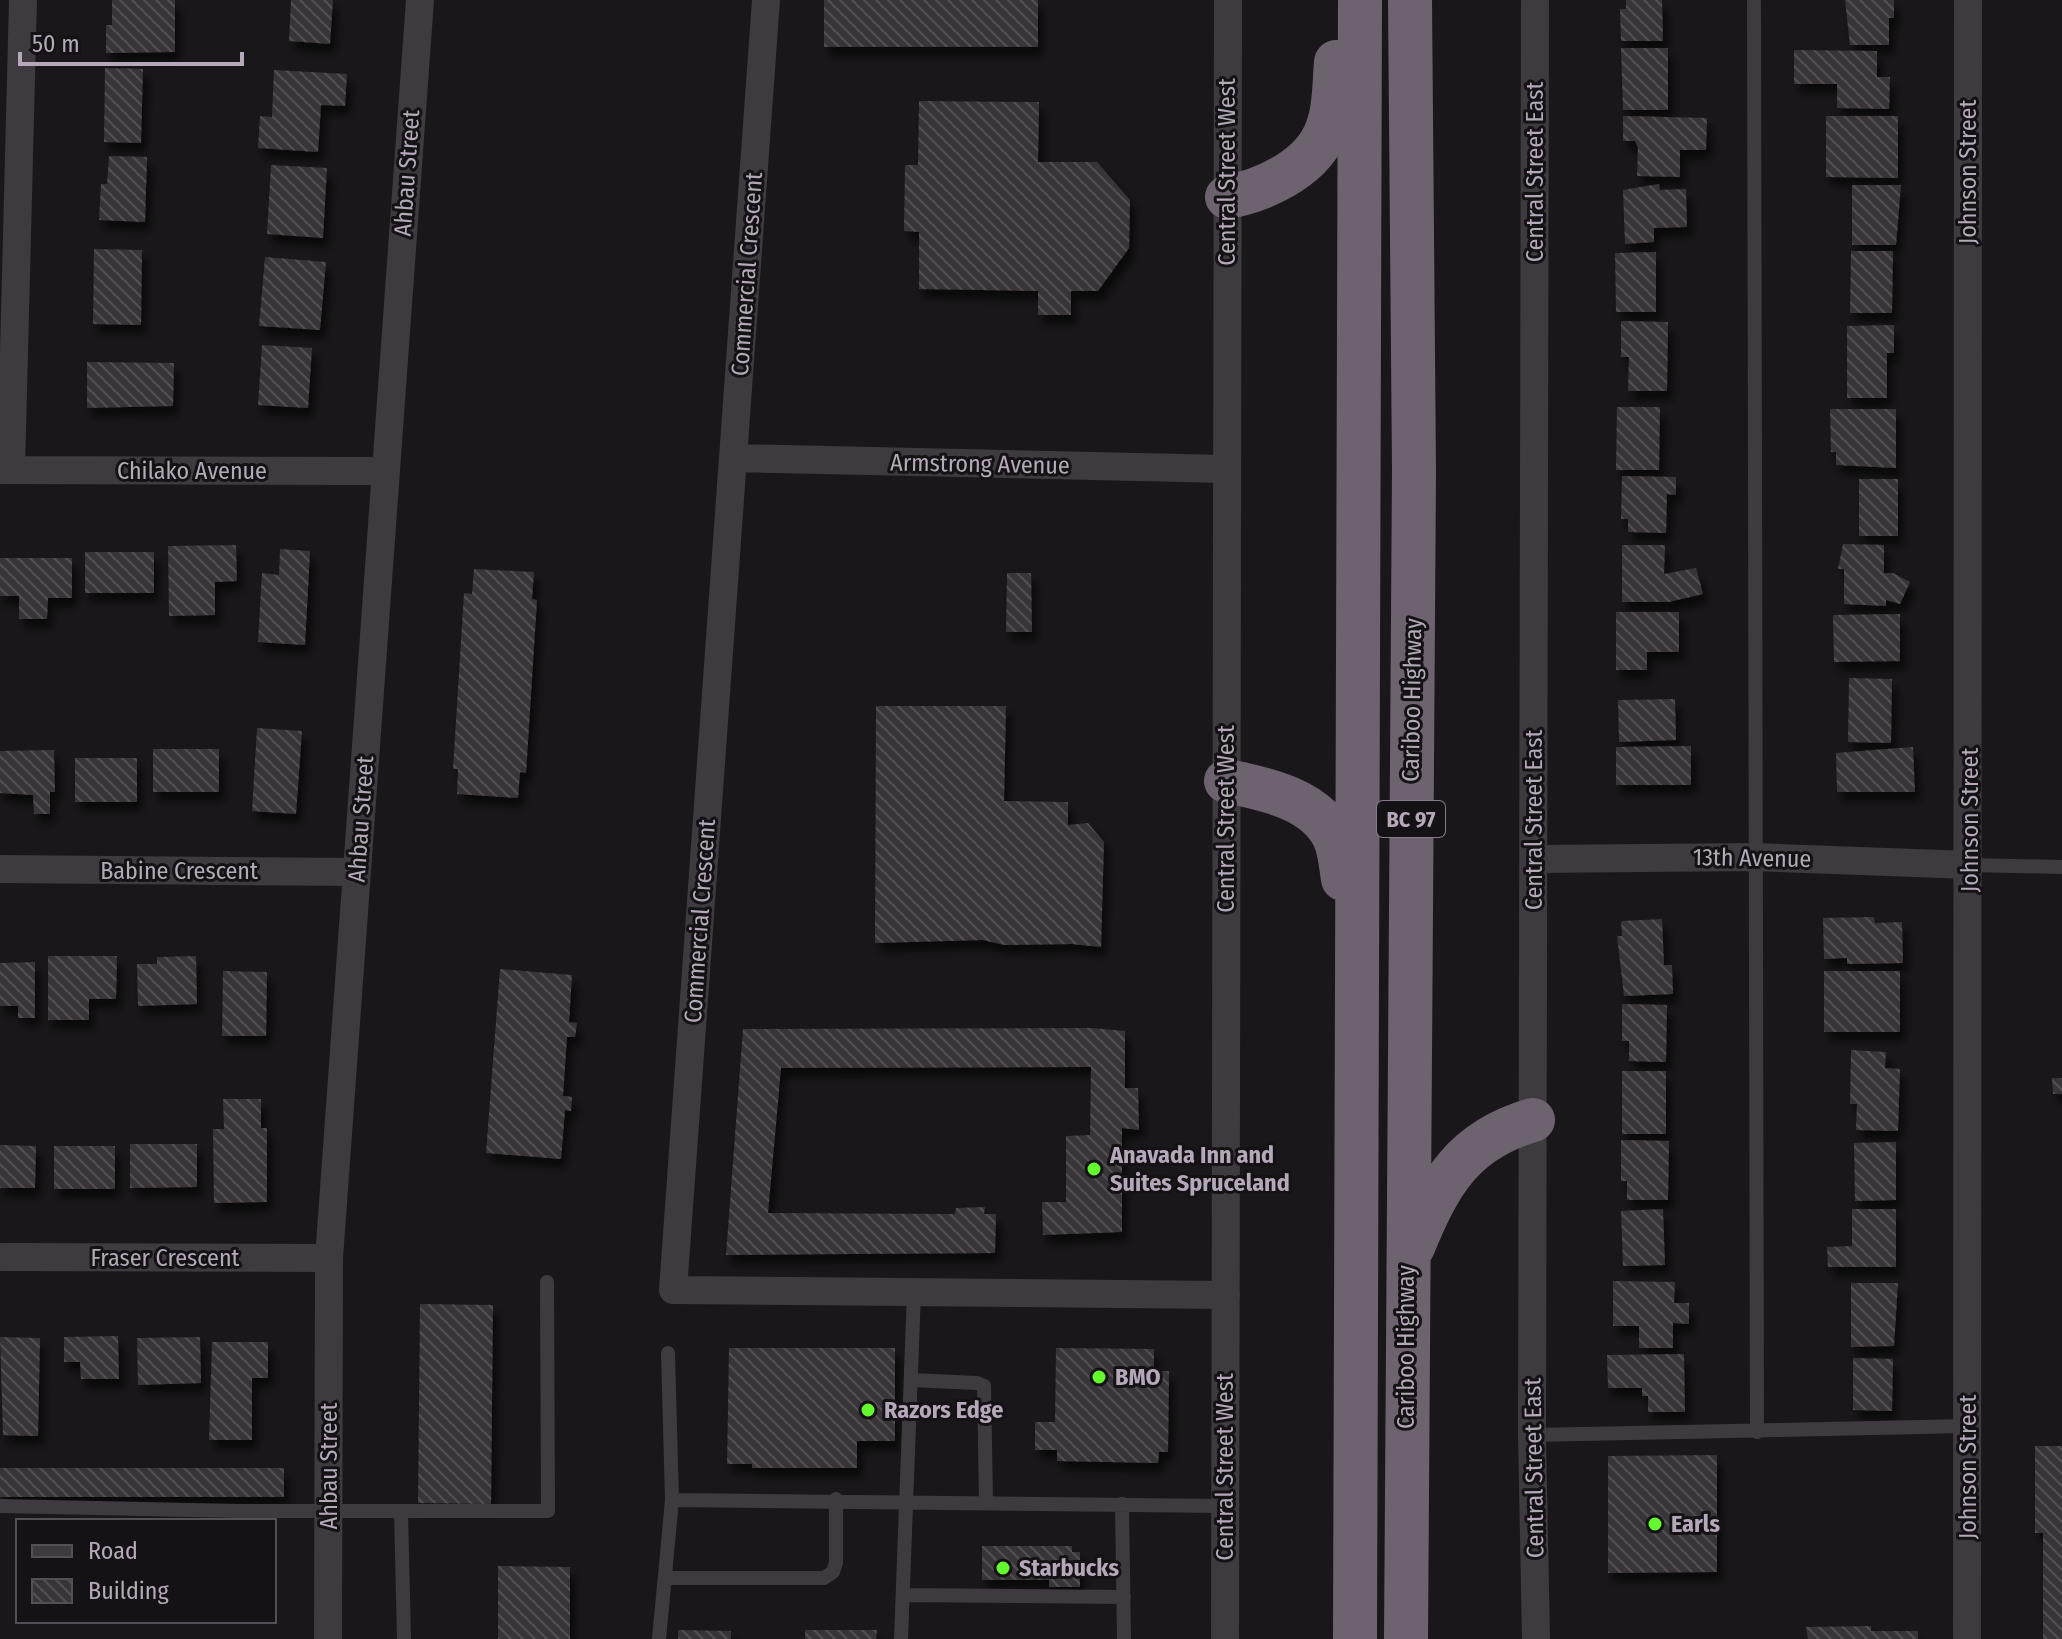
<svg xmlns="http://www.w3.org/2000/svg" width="2062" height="1639" viewBox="0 0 2062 1639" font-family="'Fira Sans Condensed',sans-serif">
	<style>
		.building { fill: url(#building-back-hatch); filter: url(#shadow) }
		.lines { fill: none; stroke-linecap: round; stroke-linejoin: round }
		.lane { stroke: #3f3a40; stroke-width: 14 }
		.street { stroke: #3f3a40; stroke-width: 28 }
		.highway { stroke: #6d636f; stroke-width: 44 }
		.poi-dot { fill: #64f92f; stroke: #141214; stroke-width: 3 }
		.labels { text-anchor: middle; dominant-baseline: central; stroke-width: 6; stroke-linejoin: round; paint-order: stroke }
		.shield { fill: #141214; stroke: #857b88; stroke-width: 2 }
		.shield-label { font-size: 22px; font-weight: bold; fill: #b5a8b9 }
		.street-label { font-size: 24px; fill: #b5a8b9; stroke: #141214 }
		.poi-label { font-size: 24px; font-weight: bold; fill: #b5a8b9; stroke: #141214; text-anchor: start }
	</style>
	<defs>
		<pattern id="building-back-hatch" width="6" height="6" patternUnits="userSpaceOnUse" patternTransform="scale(2)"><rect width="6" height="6" fill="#383438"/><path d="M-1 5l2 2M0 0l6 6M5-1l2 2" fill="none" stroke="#534f53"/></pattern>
		<filter id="shadow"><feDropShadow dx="5" dy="9" stdDeviation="4" flood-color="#0009"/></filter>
	</defs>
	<rect width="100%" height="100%" fill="#191719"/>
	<path class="building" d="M 112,0 L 175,0 L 175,52 L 106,53 L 106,25 L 112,25 Z
		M 291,0 L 333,0 L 330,44 L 289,41 Z
		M 824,0 L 1038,0 L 1038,47 L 824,47 Z
		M 1626,0 L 1662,0 L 1663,41 L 1621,41 L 1620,9 L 1626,9 Z
		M 1845,0 L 1894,0 L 1894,18 L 1889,18 L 1889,45 L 1850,45 Z
		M 1621,48 L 1668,48 L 1668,110 L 1623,110 Z
		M 1794,50 L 1877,51 L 1877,77 L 1890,77 L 1889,109 L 1837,108 L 1837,84 L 1794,84 Z
		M 105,68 L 143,69 L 141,143 L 104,142 Z
		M 274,70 L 347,74 L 345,106 L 321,105 L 318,152 L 258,148 L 260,116 L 272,117 Z
		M 919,101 L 1039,102 L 1038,162 L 1097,162 L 1130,200 L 1129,248 L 1098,291 L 1071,291 L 1071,315 L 1038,315 L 1038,291 L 919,289 L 919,232 L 904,231 L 905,165 L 918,165 Z
		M 1623,116 L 1707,118 L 1706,150 L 1680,150 L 1680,177 L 1637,176 L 1638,148 L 1635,141 L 1623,141 Z
		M 1826,116 L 1898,116 L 1898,178 L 1826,177 Z
		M 109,156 L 147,157 L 145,222 L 99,220 L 101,184 L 107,184 Z
		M 271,165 L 327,168 L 323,238 L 267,234 Z
		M 1659,184 L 1660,190 L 1686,189 L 1687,227 L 1654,228 L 1654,242 L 1625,244 L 1623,190 Z
		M 1852,185 L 1901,185 L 1896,245 L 1852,245 Z
		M 94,249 L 142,250 L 141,325 L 93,324 Z
		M 1851,251 L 1893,251 L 1892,313 L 1850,313 Z
		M 1656,252 L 1656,312 L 1616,312 L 1615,253 Z
		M 265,257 L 326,262 L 320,330 L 259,326 Z
		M 1621,321 L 1668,322 L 1667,391 L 1628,391 L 1629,357 L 1621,357 Z
		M 1894,325 L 1894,353 L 1887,353 L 1887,398 L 1847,398 L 1847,326 Z
		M 262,345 L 312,348 L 308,408 L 258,405 Z
		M 87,362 L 174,363 L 173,406 L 87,408 Z
		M 1617,407 L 1660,407 L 1659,470 L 1616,470 Z
		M 1830,409 L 1896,409 L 1896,468 L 1836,465 L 1836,452 L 1831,452 Z
		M 1622,476 L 1676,477 L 1676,495 L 1667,494 L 1666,533 L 1628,532 L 1628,519 L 1621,519 Z
		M 1859,479 L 1898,479 L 1898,536 L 1859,536 Z
		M 1843,544 L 1884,545 L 1884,573 L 1893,573 L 1910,582 L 1900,604 L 1886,600 L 1886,606 L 1844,604 L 1844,569 L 1838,569 Z
		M 236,545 L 237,581 L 215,582 L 215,615 L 169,616 L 168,546 Z
		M 1622,545 L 1665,545 L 1664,574 L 1696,568 L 1703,594 L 1669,602 L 1622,602 Z
		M 280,549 L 310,551 L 305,645 L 258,642 L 262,573 L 279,575 Z
		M 85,552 L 154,552 L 154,593 L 85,593 Z
		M 0,558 L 72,558 L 72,598 L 48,598 L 47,619 L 19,619 L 19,596 L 0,596 Z
		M 474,569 L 534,572 L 532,599 L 537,600 L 526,773 L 520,772 L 518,798 L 457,794 L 458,769 L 453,769 L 464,593 L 472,594 Z
		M 1007,573 L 1031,573 L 1032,632 L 1006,632 Z
		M 1616,612 L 1679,612 L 1679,652 L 1647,652 L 1647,670 L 1616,670 Z
		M 1900,614 L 1900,661 L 1834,662 L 1833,615 Z
		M 1849,678 L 1892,679 L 1891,743 L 1848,742 Z
		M 1675,699 L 1676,740 L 1619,742 L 1618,700 Z
		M 876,706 L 1006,706 L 1004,801 L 1068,802 L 1068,825 L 1088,823 L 1104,842 L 1101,947 L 1072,944 L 1004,945 L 983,940 L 875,943 Z
		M 257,728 L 302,731 L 296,814 L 252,811 Z
		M 1691,746 L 1691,785 L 1616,785 L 1616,747 Z
		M 1913,747 L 1915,792 L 1837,792 L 1836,753 Z
		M 153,749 L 219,749 L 219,792 L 153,792 Z
		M 54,750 L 55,792 L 50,792 L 50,814 L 34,814 L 33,795 L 0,793 L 0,751 Z
		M 75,758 L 137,758 L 137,802 L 75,802 Z
		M 1874,917 L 1875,923 L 1902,922 L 1903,963 L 1847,964 L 1847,958 L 1824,959 L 1823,918 Z
		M 1662,919 L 1664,965 L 1672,965 L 1673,994 L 1624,996 L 1617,936 L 1622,936 L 1621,921 Z
		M 48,956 L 117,956 L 116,999 L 89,999 L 89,1020 L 48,1020 Z
		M 196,956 L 197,1004 L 138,1006 L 137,964 L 157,964 L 157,957 Z
		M 35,962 L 35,1018 L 18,1018 L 18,1006 L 0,1006 L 0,963 Z
		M 500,969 L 572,975 L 569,1022 L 577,1023 L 575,1037 L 567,1037 L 563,1096 L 572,1097 L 571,1111 L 565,1110 L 561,1159 L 486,1153 Z
		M 223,971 L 267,972 L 266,1036 L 222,1036 Z
		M 1824,971 L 1900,971 L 1900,1032 L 1824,1032 Z
		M 1622,1004 L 1667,1005 L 1666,1062 L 1629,1061 L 1629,1041 L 1622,1041 Z
		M 1092,1028 L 1125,1031 L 1125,1088 L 1138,1088 L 1139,1130 L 1122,1128 L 1122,1232 L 1043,1235 L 1042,1202 L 1066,1202 L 1066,1136 L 1090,1135 L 1091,1067 L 781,1068 L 768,1213 L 955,1214 L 956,1208 L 985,1207 L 984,1214 L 996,1214 L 995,1253 L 726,1255 L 743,1029 Z
		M 1851,1050 L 1886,1052 L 1885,1068 L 1900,1069 L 1898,1131 L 1856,1130 L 1857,1104 L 1850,1104 Z
		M 1622,1071 L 1666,1071 L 1666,1134 L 1622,1134 Z
		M 2052,1078 L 2062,1078 L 2062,1094 L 2053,1094 Z
		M 223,1099 L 261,1099 L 261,1128 L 267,1128 L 267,1202 L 214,1203 L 213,1129 L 224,1129 Z
		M 1621,1140 L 1669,1141 L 1668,1200 L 1627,1200 L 1627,1181 L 1621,1181 Z
		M 1896,1142 L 1896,1200 L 1855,1201 L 1854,1143 Z
		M 130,1144 L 197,1144 L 197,1187 L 130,1188 Z
		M 0,1145 L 36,1146 L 35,1188 L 0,1188 Z
		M 54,1146 L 115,1146 L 115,1189 L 54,1189 Z
		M 1663,1209 L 1665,1265 L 1623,1266 L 1621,1211 Z
		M 1852,1209 L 1896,1209 L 1896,1267 L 1828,1267 L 1827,1247 L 1852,1246 Z
		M 1613,1281 L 1675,1282 L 1674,1303 L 1689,1303 L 1689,1324 L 1673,1323 L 1673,1348 L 1639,1348 L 1639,1326 L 1613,1326 Z
		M 1851,1283 L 1898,1283 L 1894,1346 L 1851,1347 Z
		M 420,1304 L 493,1305 L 491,1504 L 418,1503 Z
		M 118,1336 L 119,1379 L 81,1379 L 80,1362 L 64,1362 L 64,1337 Z
		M 0,1337 L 40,1338 L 38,1436 L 3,1435 Z
		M 200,1337 L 201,1383 L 138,1385 L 137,1338 Z
		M 212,1342 L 268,1342 L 268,1378 L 252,1378 L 252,1440 L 209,1440 Z
		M 729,1348 L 895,1348 L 895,1441 L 857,1441 L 857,1468 L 752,1468 L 752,1464 L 727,1464 Z
		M 1056,1348 L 1154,1349 L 1154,1371 L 1169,1371 L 1168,1452 L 1159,1452 L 1158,1463 L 1057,1461 L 1057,1450 L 1035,1450 L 1035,1422 L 1055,1422 Z
		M 1684,1354 L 1685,1412 L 1648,1412 L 1648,1396 L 1642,1396 L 1642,1388 L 1608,1388 L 1607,1355 Z
		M 1853,1358 L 1893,1359 L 1892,1411 L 1853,1410 Z
		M 2035,1446 L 2062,1446 L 2062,1639 L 2043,1639 L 2043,1533 L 2035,1533 Z
		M 1717,1455 L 1717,1572 L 1608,1573 L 1608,1456 Z
		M 0,1468 L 284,1468 L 284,1497 L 0,1497 Z
		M 982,1546 L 1072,1546 L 1072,1552 L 1080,1552 L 1080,1587 L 1049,1587 L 1049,1580 L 982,1580 Z
		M 498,1566 L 570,1567 L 570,1639 L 498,1639 Z
		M 1871,1626 L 1871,1631 L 1918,1631 L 1918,1639 L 1808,1639 L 1806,1627 Z
		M 678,1630 L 731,1631 L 731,1639 L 678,1639 Z
		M 805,1630 L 877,1630 L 876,1639 L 805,1639 Z"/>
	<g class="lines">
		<path class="lane" d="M 1754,0 L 1757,1432
			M 1970,865 L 2062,867
			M 911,1380 L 977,1383 L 984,1386 L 986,1502
			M 1532,1435 L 1968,1426
			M 672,1500 L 1225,1506
			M 1122,1504 L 1124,1639
			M 0,1506 L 239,1511 L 548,1511 L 547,1282
			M 401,1511 L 404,1639
			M 665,1578 L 824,1578 L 833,1572 L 836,1563 L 836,1499
			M 903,1595 L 1124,1597
			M 659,1639 L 672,1500 L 668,1353
			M 901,1639 L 914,1292"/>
		<path class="street" d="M 766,0 L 673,1290 L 1226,1295
			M 1535,0 L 1532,1435 L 1536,1639
			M 734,458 L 1226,469
			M 0,470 L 384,471
			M 11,470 L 23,0
			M 1534,859 L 1754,857 L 1970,865
			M 0,869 L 357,872
			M 0,1257 L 329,1258
			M 328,1639 L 329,1258 L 420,0
			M 1225,1639 L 1228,0
			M 1967,1639 L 1968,0"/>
		<path class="highway" d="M 1227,197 C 1262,191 1308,170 1324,136 C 1335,114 1334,86 1336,62
			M 1226,781 C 1264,788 1321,800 1336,842 C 1340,853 1341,867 1343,879
			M 1413,1247 C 1439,1183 1463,1140 1533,1120
			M 1355,1639 L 1360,0
			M 1406,1639 L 1414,471 L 1410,0"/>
	</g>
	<g class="poi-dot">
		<circle cx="1094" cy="1169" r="8"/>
		<circle cx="1099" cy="1377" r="8"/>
		<circle cx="868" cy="1410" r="8"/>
		<circle cx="1655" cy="1524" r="8"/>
		<circle cx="1003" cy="1568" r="8"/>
	</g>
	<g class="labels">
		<rect class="shield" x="1377" y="801" width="68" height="36" rx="6"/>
		<g class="shield-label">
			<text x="1411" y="819">BC 97</text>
		</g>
		<g class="street-label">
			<text transform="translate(1227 172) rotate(-90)">Central Street West</text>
			<text transform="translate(1535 172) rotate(-90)">Central Street East</text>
			<text transform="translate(1968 172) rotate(-90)">Johnson Street</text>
			<text transform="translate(407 173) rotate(-86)">Ahbau Street</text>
			<text transform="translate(747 274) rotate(-86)">Commercial Crescent</text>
			<text transform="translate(980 464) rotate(1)">Armstrong Avenue</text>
			<text x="192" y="471">Chilako Avenue</text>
			<text transform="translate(1412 700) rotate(-89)">Cariboo Highway</text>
			<text transform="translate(361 819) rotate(-86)">Ahbau Street</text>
			<text transform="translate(1226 819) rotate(-90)">Central Street West</text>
			<text transform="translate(1534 820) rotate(-90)">Central Street East</text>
			<text transform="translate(1970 820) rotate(-90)">Johnson Street</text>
			<text transform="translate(1752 858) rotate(1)">13th Avenue</text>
			<text x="179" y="871">Babine Crescent</text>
			<text transform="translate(700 921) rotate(-86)">Commercial Crescent</text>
			<text x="165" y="1258">Fraser Crescent</text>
			<text transform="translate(1406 1347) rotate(-90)">Cariboo Highway</text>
			<text transform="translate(329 1466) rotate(-90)">Ahbau Street</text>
			<text transform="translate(1225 1467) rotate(-90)">Central Street West</text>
			<text transform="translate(1968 1467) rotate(-90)">Johnson Street</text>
			<text transform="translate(1534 1468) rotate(-91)">Central Street East</text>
		</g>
		<g class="poi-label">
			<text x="1110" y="1155">Anavada Inn and<tspan x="1110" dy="28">Suites Spruceland</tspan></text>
			<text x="1115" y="1377">BMO</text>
			<text x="884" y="1410">Razors Edge</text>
			<text x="1671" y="1524">Earls</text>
			<text x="1019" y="1568">Starbucks</text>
		</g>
	</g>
	<rect x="16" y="1519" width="260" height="104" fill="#141214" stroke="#544e56" stroke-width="2"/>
	<rect x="32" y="1545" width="40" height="12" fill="#3f3a40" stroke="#544e56" stroke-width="2"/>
	<text x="88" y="1559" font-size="24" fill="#b5a8b9">Road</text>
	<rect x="32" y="1579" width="40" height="24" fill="url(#building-back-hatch)" stroke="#544e56" stroke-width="2"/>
	<text x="88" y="1599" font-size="24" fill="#b5a8b9">Building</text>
	<path d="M20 52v12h222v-12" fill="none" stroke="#b5a8b9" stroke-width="4"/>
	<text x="32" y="52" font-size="24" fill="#b5a8b9" stroke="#141214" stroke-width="6" paint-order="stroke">50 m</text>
</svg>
